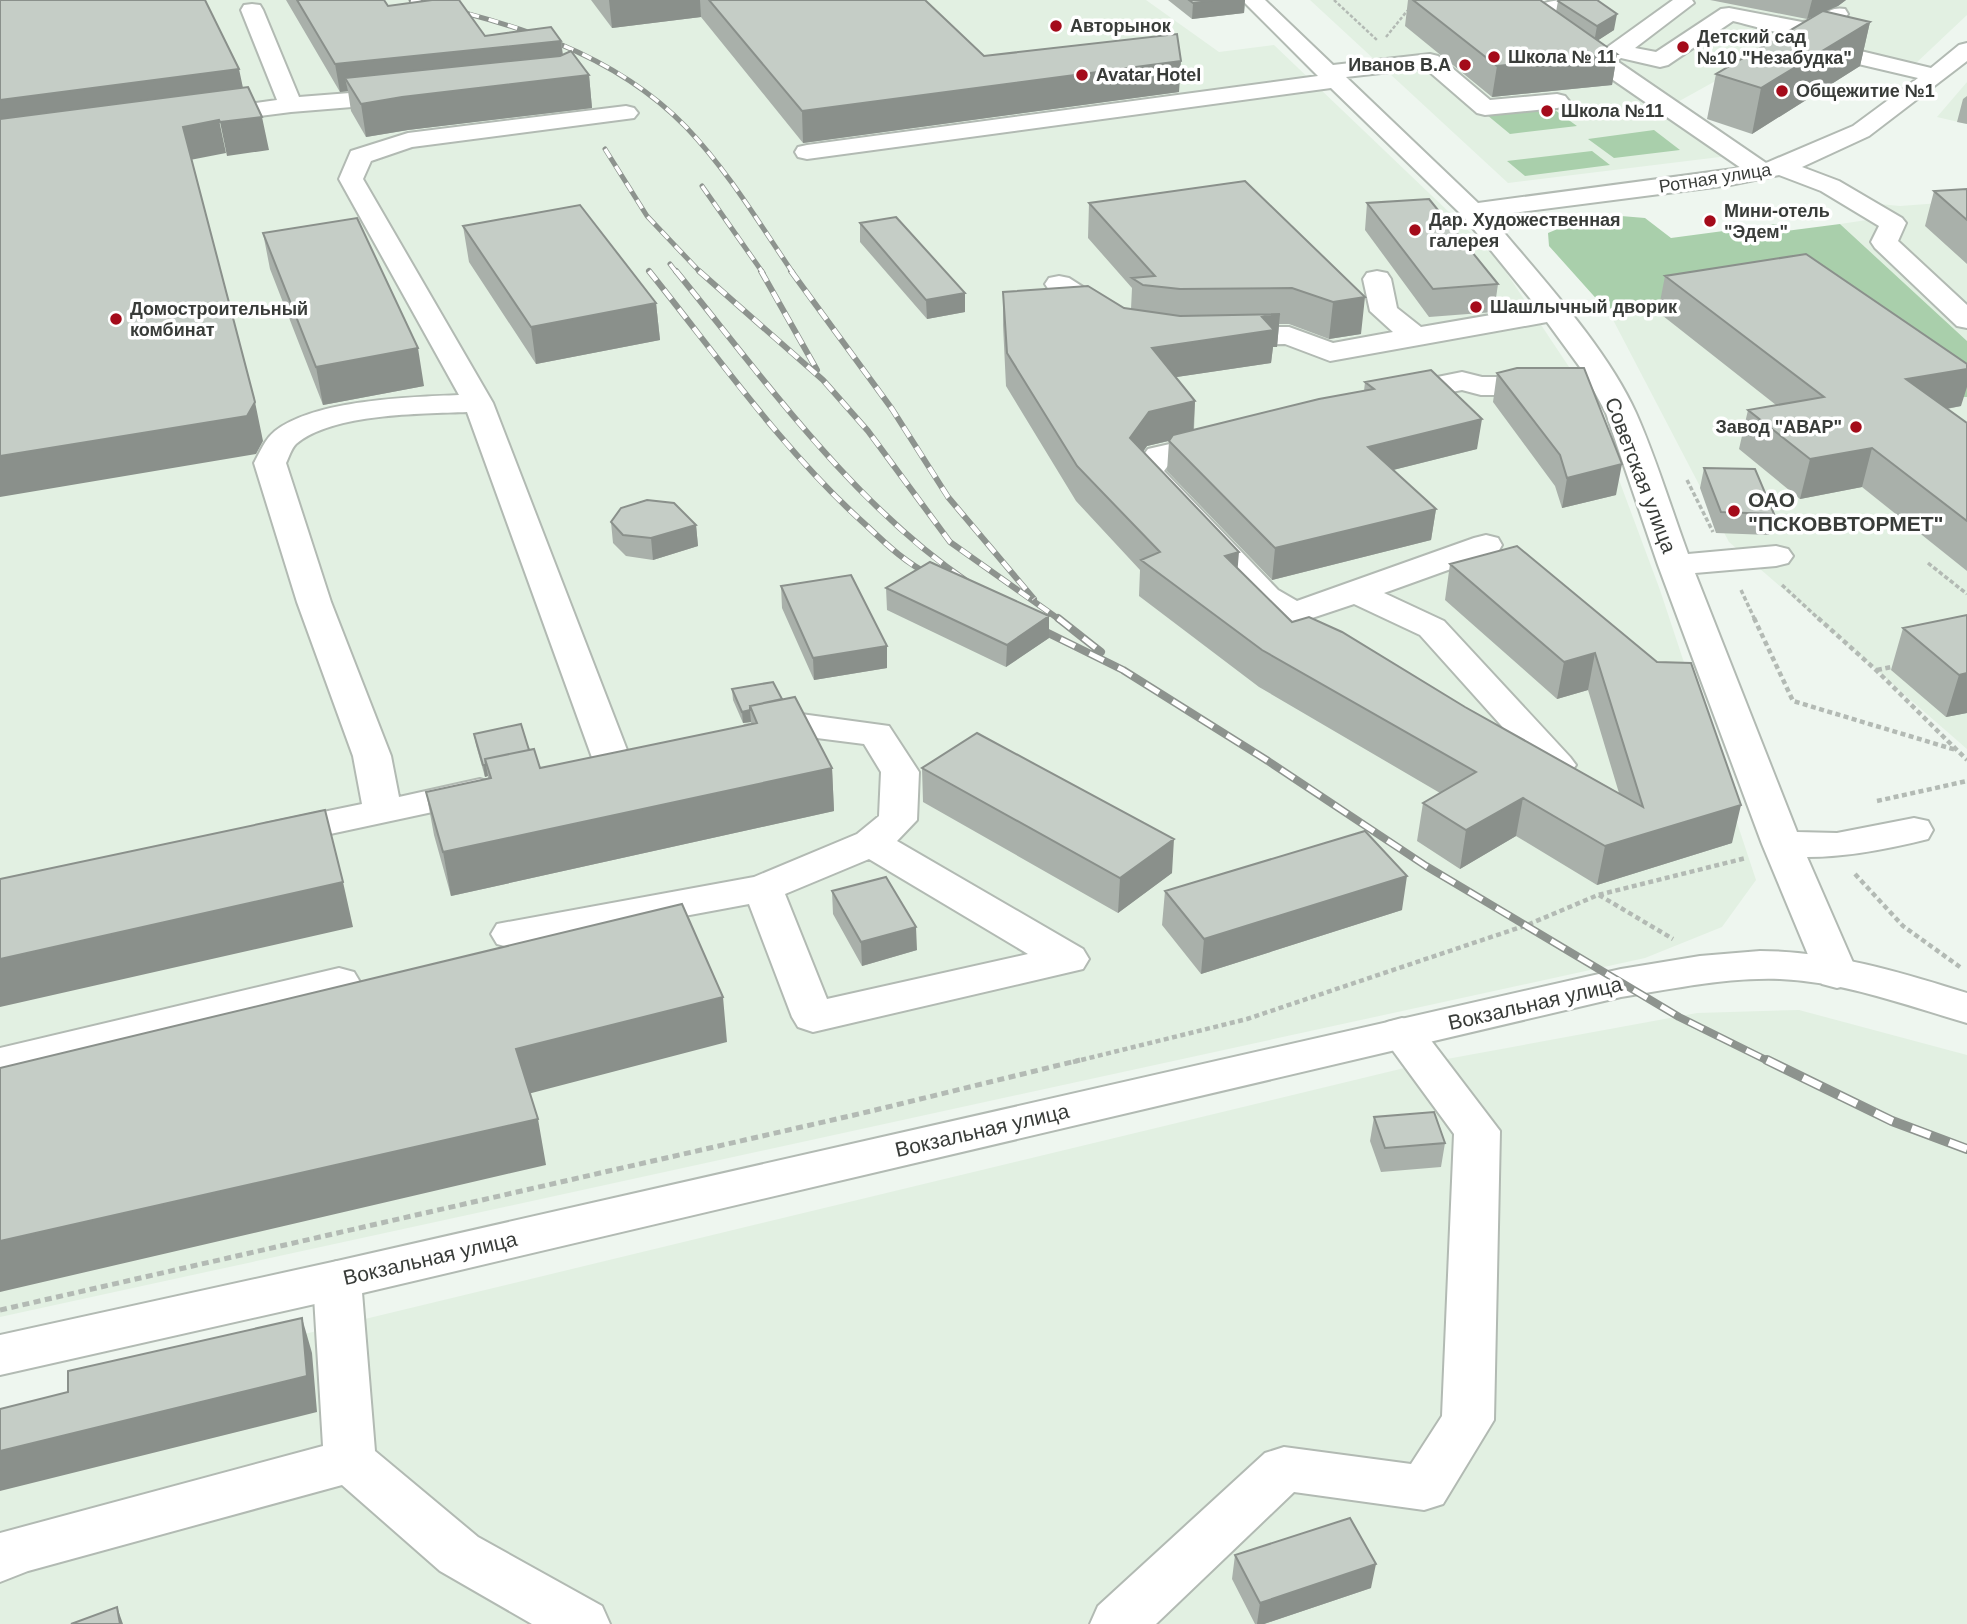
<svg xmlns="http://www.w3.org/2000/svg" width="1967" height="1624" viewBox="0 0 1967 1624" font-family="Helvetica,sans-serif">
	<style>
		.built { fill: #e2f0e2 }
		.green { fill: #a9cfab }
		.lines { fill: none; stroke-linecap: round; stroke-linejoin: round }
		.minor-casing { stroke: #b2bab3; stroke-width: 4 }
		.major-casing { stroke: #b2bab3; stroke-width: 4 }
		.path-far3 { stroke: #b3bab4; stroke-width: 2.5; stroke-dasharray: 3.5 2; stroke-linecap: butt }
		.path-far2 { stroke: #b3bab4; stroke-width: 3.5; stroke-dasharray: 4.5 2.5; stroke-linecap: butt }
		.path-far1 { stroke: #b3bab4; stroke-width: 4.5; stroke-dasharray: 5 3.5; stroke-linecap: butt }
		.path { stroke: #b3bab4; stroke-width: 5; stroke-dasharray: 7 4.5; stroke-linecap: butt }
		.minor { fill: #fff; fill-rule: evenodd }
		.major { fill: #fff; fill-rule: evenodd }
		.rail-far3-casing { stroke: #8d938e; stroke-width: 5 }
		.rail-far2-casing { stroke: #8d938e; stroke-width: 6 }
		.rail-far1-casing { stroke: #8d938e; stroke-width: 8 }
		.rail-casing { stroke: #8d938e; stroke-width: 10 }
		.rail-far3 { stroke: #fff; stroke-width: 3.5; stroke-dasharray: 10; stroke-linecap: butt }
		.rail-far2 { stroke: #fff; stroke-width: 4.5; stroke-dasharray: 12; stroke-linecap: butt }
		.rail-far1 { stroke: #fff; stroke-width: 5; stroke-dasharray: 16; stroke-linecap: butt }
		.rail { stroke: #fff; stroke-width: 7; stroke-dasharray: 20; stroke-linecap: butt }
		.wall { fill: #a9b0aa }
		.shaded-wall { fill: #8a908b }
		.building { fill: #c5cdc6; stroke: #8a908b; stroke-width: 2 }
		.poi-dot { fill: #a40b1a; stroke: #fff; stroke-width: 2.5 }
		.labels { text-anchor: middle; dominant-baseline: central; stroke-width: 7; stroke-linejoin: round; paint-order: stroke }
		.far-poi-label { font-size: 18px; font-weight: bold; fill: #393c39; stroke: #fff; text-anchor: start }
		.far-street-label { font-size: 18px; fill: #393c39; stroke: #fff }
		.street-label { font-size: 21px; fill: #393c39; stroke: #fff }
		.poi-label { font-size: 21px; font-weight: bold; fill: #393c39; stroke: #fff; text-anchor: start }
	</style>
	<rect width="100%" height="100%" fill="#eef6ef"/>
	<path class="built" d="M 0,0 L 1146,0 L 1219,52 L 1274,45 L 1496,257 L 1587,394 L 1660,590 L 1756,880 L 1722,927 L 1645,958 L 0,1317 Z
		M 1310,0 L 1481,0 L 1507,4 L 1728,156 L 1508,183 Z
		M 1583,0 L 1967,0 L 1967,15 L 1915,64 L 1795,37 L 1674,104 L 1602,56 Z
		M 1967,82 L 1967,124 L 1937,117 Z
		M 1838,200 L 1900,206 L 1967,201 L 1967,341 L 1840,224 L 1867,220 Z
		M 1647,308 L 1949,397 L 1967,397 L 1967,749 L 1729,542 L 1610,314 Z
		M 1799,1010 L 1967,1055 L 1967,1624 L 0,1624 L 0,1412 L 340,1325 L 1425,1063 L 1697,1013 Z"/>
	<path class="green" d="M 1552,108 L 1577,126 L 1510,134 L 1487,115 Z
		M 1654,130 L 1680,150 L 1614,158 L 1588,139 Z
		M 1592,151 L 1610,165 L 1525,176 L 1507,161 Z
		M 1621,216 L 1645,218 L 1671,238 L 1776,224 L 1786,231 L 1840,224 L 1967,341 L 1967,397 L 1949,397 L 1647,308 L 1610,314 L 1549,246 L 1548,233 L 1572,223 Z"/>
	<g class="lines">
		<g class="minor-casing">
			<path id="minor" d="M 1242,0 L 1265,0 L 1333,65 L 1430,54 L 1438,56 L 1490,100 L 1557,94 L 1565,96 L 1569,101 L 1565,106 L 1557,108 L 1485,115 L 1477,113 L 1425,68 L 1346,77 L 1478,203 L 1741,168 L 1529,22 L 1526,17 C 1538,0 1555,0 1574,0 L 1551,17 L 1602,51 L 1673,0 L 1692,0 L 1694,3 L 1635,48 L 1656,52 L 1721,9 L 1729,8 L 1802,22 C 1819,22 1827,5 1845,9 L 1848,14 C 1821,52 1769,29 1733,21 L 1668,65 L 1660,67 L 1621,58 L 1617,61 L 1766,163 L 1853,126 L 1918,78 L 1803,51 L 1800,46 L 1803,41 L 1811,39 L 1931,68 L 1959,45 L 1967,43 L 1967,61 L 1869,136 L 1802,167 L 1839,181 L 1902,218 L 1906,223 L 1898,241 L 1967,305 L 1967,328 L 1957,326 L 1875,248 L 1871,242 L 1879,226 L 1821,191 L 1779,175 L 1730,185 L 1490,216 C 1538,274 1606,346 1636,413 C 1656,458 1671,508 1688,554 L 1776,546 L 1788,549 L 1793,556 L 1788,563 L 1776,566 L 1695,573 L 1797,832 L 1837,833 L 1914,818 L 1928,821 L 1933,830 L 1928,839 C 1888,849 1848,857 1807,857 L 1858,974 L 1852,984 L 1837,988 L 1822,984 L 1816,974 L 1762,844 L 1658,565 L 1606,413 L 1585,374 L 1547,322 L 1330,361 L 1285,344 L 1227,345 L 1217,342 L 1213,336 L 1217,330 L 1227,327 L 1289,327 L 1333,343 L 1393,332 L 1370,311 L 1363,279 L 1367,273 L 1377,271 L 1387,273 L 1391,279 L 1397,308 L 1421,327 L 1537,307 L 1463,216 L 1331,88 L 807,159 L 798,157 L 795,152 L 798,147 L 807,145 L 1318,76 Z
				M 252,4 L 260,5 L 263,10 L 299,97 L 401,89 L 409,91 L 413,96 L 409,101 L 401,103 L 291,112 L 207,123 L 199,121 L 195,116 L 199,111 L 277,100 L 241,10 L 244,5 Z
				M 626,106 L 634,108 L 638,113 L 634,118 L 412,147 L 371,161 L 363,179 L 493,403 L 632,763 L 626,771 L 613,774 L 600,771 L 594,763 L 467,412 C 420,414 333,413 296,444 C 291,449 289,457 286,463 L 331,602 L 391,756 L 399,797 L 480,779 L 493,783 L 499,791 L 493,799 L 279,845 L 265,842 L 260,833 L 265,824 L 362,804 L 353,756 L 297,602 L 254,463 C 260,452 265,439 275,431 C 315,400 408,397 459,395 L 339,179 L 351,151 L 408,133 Z
				M 1059,276 L 1069,278 L 1119,310 L 1123,316 L 1119,322 C 1095,328 1069,302 1049,290 L 1045,284 L 1049,278 Z
				M 1462,372 L 1482,377 L 1548,377 L 1558,380 L 1563,386 L 1558,392 L 1548,395 L 1481,395 L 1462,390 L 1393,403 L 1383,400 L 1378,394 L 1383,388 Z
				M 1218,433 L 1229,436 L 1233,442 L 1229,448 L 1170,463 L 1164,471 L 1278,590 L 1297,601 L 1474,538 L 1486,535 L 1498,538 L 1502,545 L 1498,552 L 1384,593 L 1444,621 L 1570,757 L 1576,765 L 1570,773 L 1557,776 L 1544,773 L 1420,635 L 1354,604 L 1294,624 L 1282,621 L 1254,604 L 1131,472 L 1148,449 Z
				M 801,714 L 889,726 L 919,772 L 917,820 L 897,841 L 1083,949 L 1089,959 L 1083,969 L 813,1032 L 798,1027 L 792,1017 L 749,904 L 512,948 L 497,944 L 491,934 L 497,924 L 754,877 L 857,834 L 879,816 L 881,772 L 864,744 L 801,736 L 758,745 L 745,742 L 740,734 L 745,726 ZM 869,859 L 1028,954 L 827,999 L 785,894 Z
				M 339,968 L 354,972 L 360,982 L 354,992 L 0,1078 L 0,1048 Z
				M 1402,1018 L 1417,1022 L 1500,1131 L 1494,1420 L 1443,1504 L 1424,1510 L 1294,1492 L 1156,1624 L 1090,1624 L 1098,1606 L 1265,1453 L 1284,1447 L 1411,1464 L 1442,1416 L 1454,1134 L 1380,1033 L 1387,1022 Z
				M 337,1261 L 354,1267 L 361,1280 L 375,1451 L 478,1537 L 602,1606 L 610,1624 L 532,1624 L 440,1571 L 342,1485 L 28,1571 L 0,1582 L 0,1533 L 323,1446 L 313,1280 L 320,1267 Z"/>
		</g>
		<g class="major-casing">
			<path id="major" d="M 1760,951 C 1831,951 1900,972 1967,993 L 1967,1023 C 1905,1005 1845,982 1780,979 C 1727,977 1673,989 1621,997 L 337,1299 L 0,1375 L 0,1335 L 337,1261 L 1621,969 L 1700,956 Z"/>
		</g>
		<path class="path-far3" d="M 1334,0 L 1377,40
			M 1386,37 L 1407,11 L 1410,11"/>
		<path class="path-far2" d="M 1687,480 L 1713,532
			M 1928,563 L 1967,594
			M 1782,585 L 1820,620
			M 1741,590 L 1755,620"/>
		<path class="path-far1" d="M 1754,618 L 1793,701 L 1956,750
			M 1818,618 L 1876,670 L 1967,760
			M 1877,670 L 1896,666
			M 1877,801 L 1967,781
			M 1855,874 L 1903,926 L 1960,967
			M 1599,895 L 1673,939
			M 1073,1062 L 1247,1019 L 1527,925 L 1598,895 L 1746,858"/>
		<path class="path" d="M 0,1310 L 863,1113 L 1080,1060"/>
		<use href="#minor" class="minor"/>
		<use href="#major" class="major"/>
		<g class="rail-far3-casing">
			<path id="rail-far3" d="M 411,0 C 511,22 613,52 686,127 C 728,171 759,223 793,273
				M 605,149 L 647,216 L 701,273
				M 702,186 L 763,273
				M 670,264 L 677,273"/>
		</g>
		<g class="rail-far2-casing">
			<path id="rail-far2" d="M 649,271 C 719,358 784,452 867,526 C 888,546 907,564 934,577
				M 676,271 C 764,379 852,503 968,582
				M 699,271 L 823,380 L 868,431 L 950,542 L 1060,620
				M 761,271 L 817,370
				M 791,271 L 892,409 L 948,497 L 1034,599"/>
		</g>
		<g class="rail-far1-casing">
			<path id="rail-far1" d="M 1058,618 L 1101,652
				M 1032,625 L 1123,670 L 1268,761 L 1426,866 L 1679,1017 L 1770,1062"/>
		</g>
		<g class="rail-casing">
			<path id="rail" d="M 1767,1060 L 1892,1121 L 1967,1149"/>
		</g>
		<use href="#rail-far3" class="rail-far3"/>
		<use href="#rail-far2" class="rail-far2"/>
		<use href="#rail-far1" class="rail-far1"/>
		<use href="#rail" class="rail"/>
	</g>
	<path class="wall" d="M 286,0 L 384,0 L 388,6 L 485,36 L 561,41 L 563,54 L 589,75 L 592,108 L 408,130 L 366,137 L 351,111 L 348,91 L 340,92 Z
		M 591,0 L 925,0 L 984,56 L 1179,92 L 803,143 L 701,17 L 612,28 Z
		M 1168,0 L 1245,0 L 1244,13 L 1192,19 Z
		M 1408,0 L 1540,0 L 1556,12 L 1558,1 L 1614,30 L 1598,40 L 1617,54 L 1612,85 L 1492,97 L 1405,26 Z
		M 1710,0 L 1846,0 L 1838,6 L 1824,12 L 1870,22 L 1860,66 L 1752,134 L 1707,119 L 1716,74 L 1818,14 L 1807,19 Z
		M 1967,96 L 1967,124 L 1957,122 L 1963,99 Z
		M 1245,181 L 1361,334 L 1329,339 L 1289,324 L 1279,324 L 1277,347 L 1273,347 L 1271,363 L 1176,377 L 1195,401 L 1194,430 L 1364,391 L 1365,382 L 1477,449 L 1393,470 L 1436,509 L 1431,540 L 1272,580 L 1167,471 L 1169,441 L 1147,446 L 1143,452 L 1238,568 L 1292,622 L 1465,707 L 1619,793 L 1588,690 L 1557,699 L 1445,600 L 1450,564 L 1657,662 L 1732,843 L 1597,885 L 1516,836 L 1460,869 L 1417,841 L 1423,803 L 1440,793 L 1259,687 L 1139,596 L 1140,570 L 1076,501 L 1006,386 L 1003,325 L 1003,292 L 1131,309 L 1132,288 L 1088,238 L 1089,203 Z
		M 1967,189 L 1967,264 L 1925,226 L 1934,191 Z
		M 1367,203 L 1498,284 L 1494,312 L 1429,317 L 1365,230 Z
		M 860,223 L 965,312 L 927,319 L 860,242 Z
		M 463,226 L 656,303 L 660,340 L 536,364 L 469,262 Z
		M 263,233 L 424,386 L 323,405 L 270,269 Z
		M 1665,276 L 1961,406 L 1947,409 L 1967,423 L 1967,571 L 1862,487 L 1800,499 L 1739,449 L 1748,410 L 1776,405 L 1658,312 Z
		M 1497,373 L 1616,495 L 1562,508 L 1555,486 L 1493,402 Z
		M 1704,468 L 1774,514 L 1769,535 L 1716,533 L 1700,488 Z
		M 611,522 L 696,525 L 698,546 L 653,560 L 626,556 L 613,543 Z
		M 781,586 L 887,668 L 814,680 L 782,608 Z
		M 886,588 L 1049,638 L 1006,667 L 887,610 Z
		M 1967,615 L 1967,713 L 1946,717 L 1891,670 L 1903,628 Z
		M 732,689 L 782,699 L 832,768 L 834,811 L 451,896 L 434,835 L 426,792 L 488,779 L 488,776 L 485,777 L 476,745 L 474,734 L 529,750 L 540,768 L 751,724 L 751,722 L 743,723 L 733,700 Z
		M 922,768 L 1172,873 L 1118,913 L 923,802 Z
		M 832,891 L 917,950 L 862,966 L 833,914 Z
		M 1165,891 L 1402,910 L 1201,974 L 1162,925 Z
		M 1374,1117 L 1445,1143 L 1441,1167 L 1381,1172 L 1370,1141 Z
		M 1235,1555 L 1371,1588 L 1264,1624 L 1255,1624 L 1232,1579 Z"/>
	<path class="shaded-wall" d="M 609,0 L 700,0 L 701,17 L 612,28 Z
		M 1217,0 L 1245,0 L 1244,13 L 1192,19 L 1193,3 Z
		M 1812,0 L 1846,0 L 1838,6 L 1807,19 Z
		M 1617,14 L 1614,30 L 1594,43 L 1597,26 Z
		M 1870,22 L 1860,66 L 1752,134 L 1761,88 Z
		M 561,41 L 564,69 L 345,78 L 348,91 L 340,92 L 335,64 Z
		M 1617,54 L 1612,85 L 1492,97 L 1497,66 Z
		M 1181,61 L 1179,92 L 803,143 L 802,111 Z
		M 239,69 L 246,102 L 0,134 L 0,100 Z
		M 589,75 L 592,108 L 408,130 L 366,137 L 361,104 L 402,97 Z
		M 262,117 L 269,150 L 227,156 L 220,122 Z
		M 219,120 L 226,153 L 190,160 L 183,127 Z
		M 965,293 L 965,312 L 927,319 L 926,300 Z
		M 1365,297 L 1361,334 L 1329,339 L 1333,302 Z
		M 656,303 L 660,340 L 536,364 L 531,327 Z
		M 1280,314 L 1277,347 L 1273,347 L 1271,363 L 1150,381 L 1152,348 L 1262,317 Z
		M 418,348 L 424,386 L 323,405 L 316,367 Z
		M 1967,369 L 1967,387 L 1961,406 L 1896,418 L 1906,379 Z
		M 1195,401 L 1193,435 L 1147,446 L 1128,472 L 1130,438 L 1149,412 Z
		M 255,402 L 263,441 L 256,454 L 0,497 L 0,456 Z
		M 1482,419 L 1477,449 L 1365,477 L 1368,447 Z
		M 1872,448 L 1862,487 L 1800,499 L 1810,459 Z
		M 1622,464 L 1616,495 L 1562,508 L 1567,478 Z
		M 1436,509 L 1431,540 L 1272,580 L 1275,548 Z
		M 696,525 L 698,546 L 653,560 L 651,538 Z
		M 1239,552 L 1236,588 L 1225,556 Z
		M 1049,616 L 1049,638 L 1006,667 L 1007,645 Z
		M 887,646 L 887,668 L 814,680 L 813,658 Z
		M 1595,653 L 1588,690 L 1557,699 L 1564,662 Z
		M 1967,673 L 1967,713 L 1946,717 L 1959,675 Z
		M 750,710 L 751,722 L 743,723 L 742,712 Z
		M 483,765 L 486,765 L 488,776 L 485,777 Z
		M 832,768 L 834,811 L 451,896 L 443,852 Z
		M 1523,798 L 1516,836 L 1460,869 L 1466,830 Z
		M 1741,805 L 1732,843 L 1597,885 L 1605,846 Z
		M 1174,839 L 1172,873 L 1118,913 L 1120,878 Z
		M 1407,876 L 1402,910 L 1201,974 L 1204,939 Z
		M 343,882 L 353,927 L 0,1007 L 0,959 Z
		M 916,927 L 917,950 L 862,966 L 861,942 Z
		M 723,997 L 727,1042 L 524,1095 L 516,1049 Z
		M 538,1119 L 546,1165 L 0,1292 L 0,1241 Z
		M 302,1318 L 312,1353 L 317,1412 L 0,1491 L 0,1451 Z
		M 1376,1564 L 1371,1588 L 1264,1624 L 1257,1624 L 1260,1603 Z
		M 117,1607 L 123,1624 L 120,1624 Z"/>
	<path class="building" d="M 0,0 L 205,0 L 239,69 L 0,100 Z
		M 297,0 L 384,0 L 388,6 L 432,0 L 459,0 L 485,36 L 551,27 L 561,41 L 335,64 Z
		M 709,0 L 925,0 L 984,56 L 1177,34 L 1181,61 L 802,111 Z
		M 1189,0 L 1217,0 L 1193,3 Z
		M 1413,0 L 1540,0 L 1617,54 L 1497,66 Z
		M 1559,0 L 1597,0 L 1617,14 L 1597,26 L 1558,1 Z
		M 1823,11 L 1870,22 L 1761,88 L 1716,74 Z
		M 571,51 L 589,75 L 402,97 L 361,104 L 345,78 L 560,56 Z
		M 248,87 L 262,117 L 220,122 L 219,120 L 183,127 L 255,402 L 247,416 L 0,456 L 0,119 Z
		M 1245,181 L 1365,297 L 1333,302 L 1292,288 L 1180,289 L 1143,285 L 1132,278 L 1155,276 L 1089,203 Z
		M 1967,189 L 1967,220 L 1934,191 Z
		M 1429,199 L 1498,284 L 1433,289 L 1367,203 Z
		M 580,205 L 656,303 L 531,327 L 463,226 Z
		M 896,217 L 965,293 L 926,300 L 860,223 Z
		M 357,218 L 418,348 L 316,367 L 263,233 Z
		M 1806,254 L 1967,364 L 1967,369 L 1906,379 L 1967,423 L 1967,521 L 1872,448 L 1810,459 L 1748,410 L 1824,397 L 1665,276 Z
		M 1088,286 L 1124,308 L 1180,316 L 1280,314 L 1262,317 L 1274,330 L 1152,348 L 1195,401 L 1149,412 L 1130,438 L 1239,552 L 1225,556 L 1292,622 L 1309,617 L 1342,632 L 1465,707 L 1643,807 L 1595,653 L 1564,662 L 1450,564 L 1517,546 L 1657,662 L 1691,663 L 1741,805 L 1605,846 L 1523,798 L 1466,830 L 1423,803 L 1476,772 L 1262,650 L 1141,560 L 1160,552 L 1077,466 L 1007,353 L 1003,292 Z
		M 1517,368 L 1584,368 L 1622,464 L 1567,478 L 1560,455 L 1497,373 Z
		M 1431,370 L 1482,419 L 1368,447 L 1436,509 L 1275,548 L 1169,441 L 1173,435 L 1319,399 L 1374,389 L 1365,382 Z
		M 1704,468 L 1755,469 L 1774,514 L 1721,512 Z
		M 647,500 L 674,503 L 696,525 L 651,538 L 623,535 L 611,522 L 621,508 Z
		M 930,562 L 1049,616 L 1007,645 L 886,588 Z
		M 851,575 L 887,646 L 813,658 L 781,586 Z
		M 1967,615 L 1967,673 L 1959,675 L 1903,628 Z
		M 773,682 L 782,699 L 750,706 L 750,710 L 742,712 L 732,689 Z
		M 795,697 L 832,768 L 443,852 L 426,792 L 491,778 L 485,759 L 534,749 L 540,768 L 757,723 L 750,706 Z
		M 521,724 L 529,750 L 485,759 L 486,765 L 483,765 L 474,734 Z
		M 977,733 L 1174,839 L 1120,878 L 922,768 Z
		M 325,810 L 343,882 L 0,959 L 0,879 Z
		M 1365,831 L 1407,876 L 1204,939 L 1165,891 Z
		M 886,877 L 916,927 L 861,942 L 832,891 Z
		M 682,904 L 723,997 L 516,1049 L 538,1119 L 0,1241 L 0,1068 Z
		M 1434,1112 L 1445,1143 L 1385,1148 L 1374,1117 Z
		M 302,1318 L 307,1376 L 0,1451 L 0,1409 L 68,1392 L 68,1371 Z
		M 1350,1518 L 1376,1564 L 1260,1603 L 1235,1555 Z
		M 117,1607 L 120,1624 L 71,1624 Z"/>
	<g class="poi-dot">
		<circle cx="1056" cy="26" r="7"/>
		<circle cx="1683" cy="47" r="7"/>
		<circle cx="1494" cy="57" r="7"/>
		<circle cx="1465" cy="65" r="7"/>
		<circle cx="1082" cy="75" r="7"/>
		<circle cx="1782" cy="91" r="7"/>
		<circle cx="1547" cy="111" r="7"/>
		<circle cx="1710" cy="221" r="7"/>
		<circle cx="1415" cy="230" r="7"/>
		<circle cx="1476" cy="307" r="7"/>
		<circle cx="116" cy="319" r="7"/>
		<circle cx="1856" cy="427" r="7"/>
		<circle cx="1734" cy="511" r="7"/>
	</g>
	<g class="labels">
		<g class="far-poi-label">
			<text x="1070" y="26">Авторынок</text>
			<text x="1697" y="37">Детский сад<tspan x="1697" dy="21">№10 "Незабудка"</tspan></text>
			<text x="1508" y="57">Школа № 11</text>
			<text x="1451" y="65" text-anchor="end">Иванов В.А</text>
			<text x="1096" y="75">Avatar Hotel</text>
			<text x="1796" y="91">Общежитие №1</text>
			<text x="1561" y="111">Школа №11</text>
			<text x="1724" y="211">Мини-отель<tspan x="1724" dy="21">"Эдем"</tspan></text>
			<text x="1429" y="220">Дар. Художественная<tspan x="1429" dy="21">галерея</tspan></text>
			<text x="1490" y="307">Шашлычный дворик</text>
			<text x="130" y="309">Домостроительный<tspan x="130" dy="21">комбинат</tspan></text>
			<text x="1842" y="427" text-anchor="end">Завод "АВАР"</text>
		</g>
		<g class="far-street-label">
			<text transform="translate(1715 178) rotate(-9)">Ротная улица</text>
		</g>
		<g class="street-label">
			<text transform="translate(1641 475) rotate(69)">Советская улица</text>
			<text transform="translate(1535 1003) rotate(-13)">Вокзальная улица</text>
			<text transform="translate(982 1130) rotate(-13)">Вокзальная улица</text>
			<text transform="translate(430 1258) rotate(-13)">Вокзальная улица</text>
		</g>
		<g class="poi-label">
			<text x="1748" y="499">ОАО<tspan x="1748" dy="24">"ПСКОВВТОРМЕТ"</tspan></text>
		</g>
	</g>
</svg>
